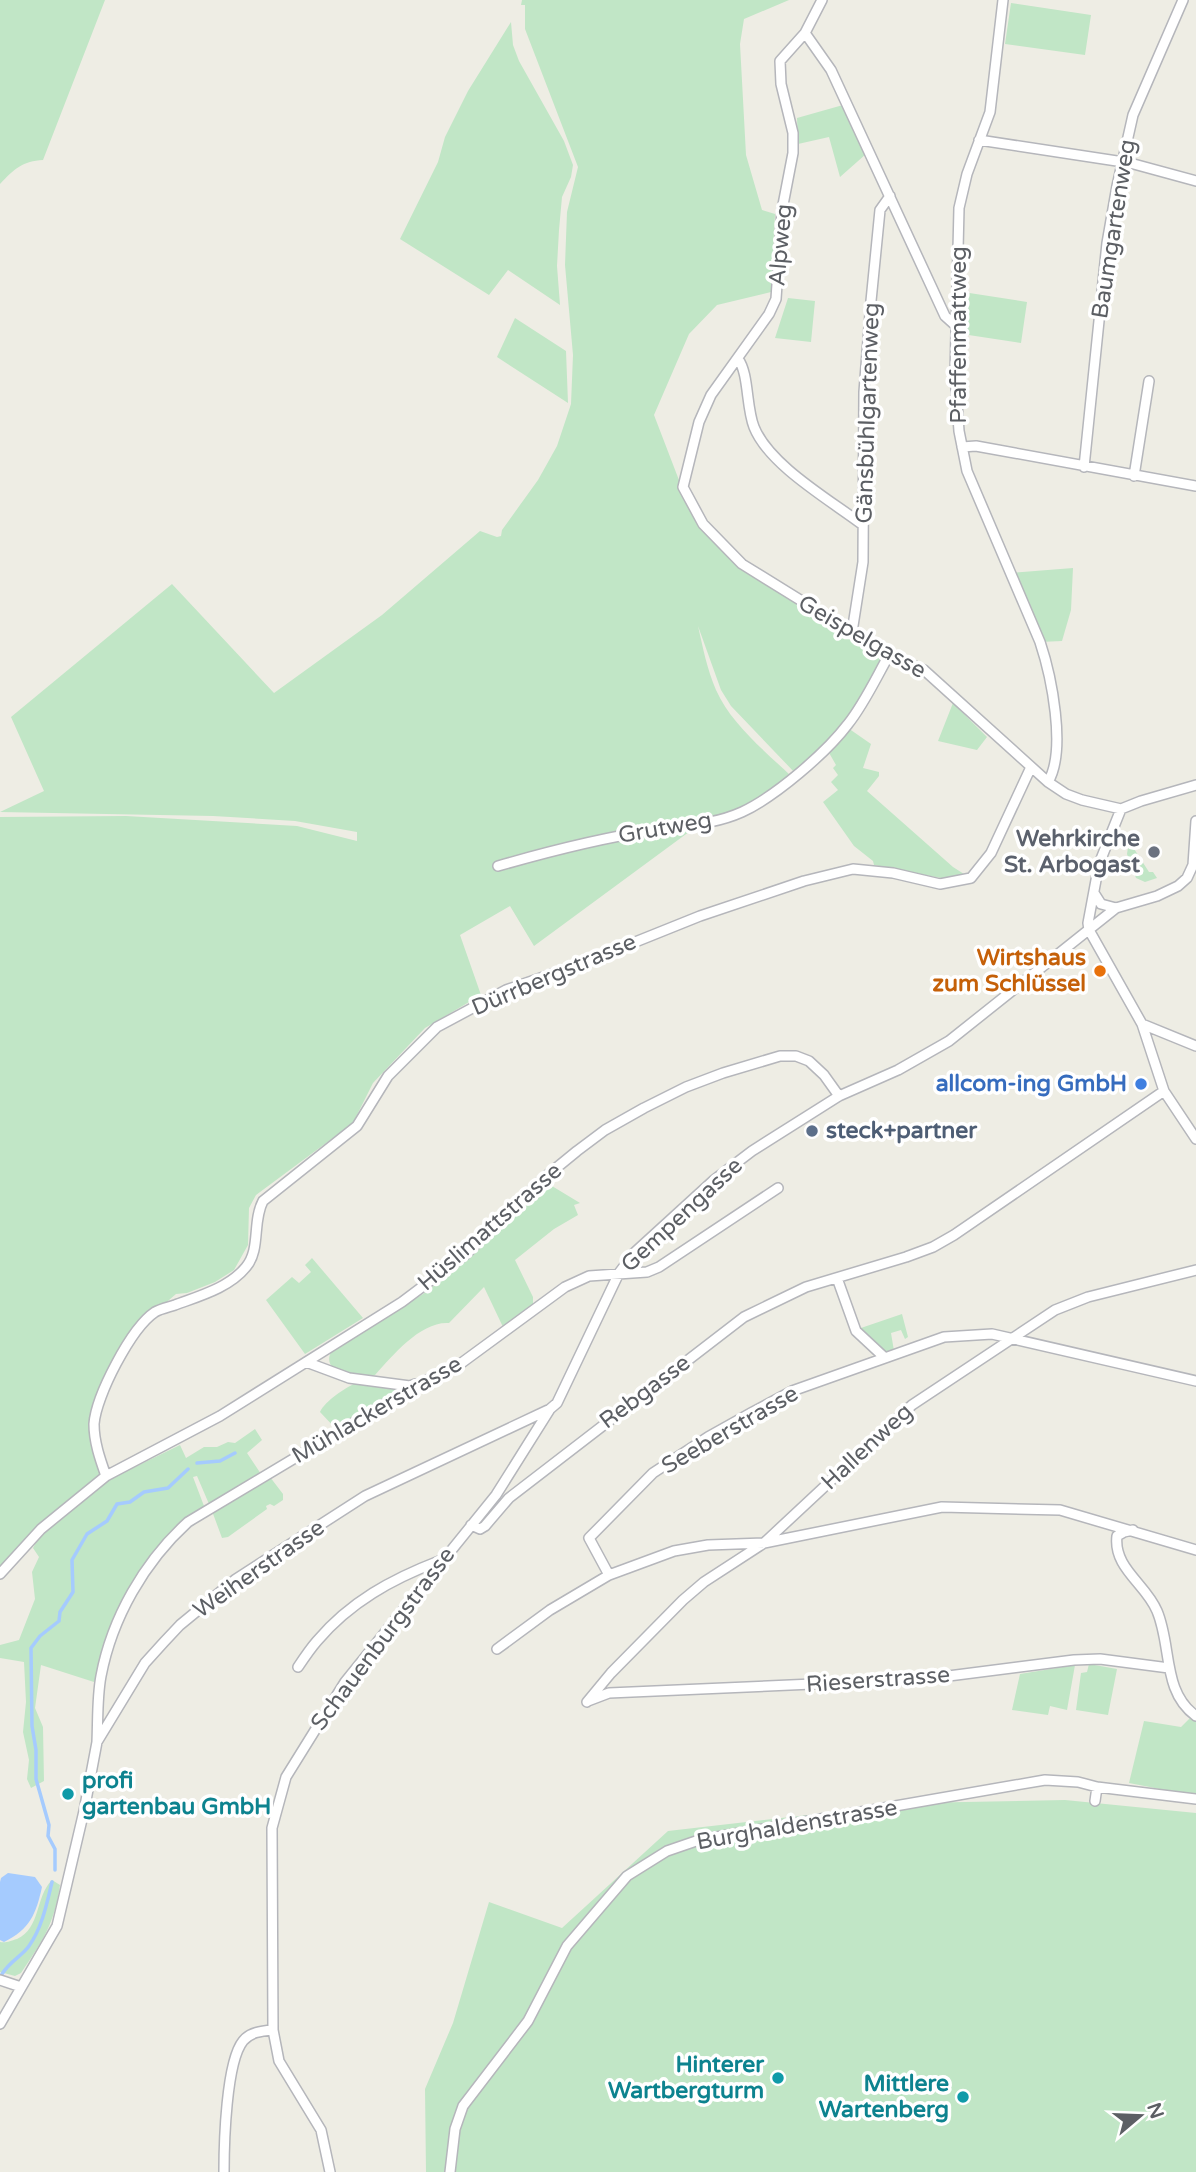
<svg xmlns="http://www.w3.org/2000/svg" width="1196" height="2172" viewBox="0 0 1196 2172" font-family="'Varela Round',sans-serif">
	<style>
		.green { fill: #c1e6c6 }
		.water { fill: #a5cbfe }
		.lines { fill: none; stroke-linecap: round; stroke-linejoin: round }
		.stream { stroke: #a5cbfe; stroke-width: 3.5 }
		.street-casing { stroke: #b5b6bb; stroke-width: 12 }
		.street { stroke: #fff; stroke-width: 9 }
		.worship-dot { fill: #6b7280; stroke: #fff; stroke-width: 2.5 }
		.food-dot { fill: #e8710a; stroke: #fff; stroke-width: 2.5 }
		.shop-dot { fill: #3f7fe0; stroke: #fff; stroke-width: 2.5 }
		.service-dot { fill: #5c6f8a; stroke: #fff; stroke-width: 2.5 }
		.culture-dot { fill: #0f9aa8; stroke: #fff; stroke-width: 2.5 }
		.labels { text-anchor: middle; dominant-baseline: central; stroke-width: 7; stroke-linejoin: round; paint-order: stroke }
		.street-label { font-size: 23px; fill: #5c5f64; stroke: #fff }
		.worship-label { font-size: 23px; font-weight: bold; fill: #5b616d; stroke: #fff; text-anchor: end }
		.food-label { font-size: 23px; font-weight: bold; fill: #c56008; stroke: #fff; text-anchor: end }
		.shop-label { font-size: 23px; font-weight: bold; fill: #366cbe; stroke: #fff; text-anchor: end }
		.service-label { font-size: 23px; font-weight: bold; fill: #4e5e75; stroke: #fff; text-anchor: start }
		.culture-label { font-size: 23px; font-weight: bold; fill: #0d838f; stroke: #fff; text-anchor: end }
	</style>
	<rect width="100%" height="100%" fill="#eeede4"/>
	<path class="green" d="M 0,0 L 105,0 L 43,160 C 23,161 14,169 0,184 Z
		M 522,0 L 789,0 L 744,19 L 740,44 L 746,155 L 762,210 L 775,214 L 771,292 L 717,305 L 689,334 L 654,415 L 682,488 L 728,552 L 889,655 L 849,723 L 796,774 L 731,706 L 721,690 L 698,626 C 703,648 707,669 716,690 C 731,724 766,752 792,777 L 742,811 L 697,826 L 534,946 L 510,906 L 460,935 L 481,995 L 425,1028 L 373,1083 L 353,1123 L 256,1195 L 249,1208 L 248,1245 L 234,1270 L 215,1282 L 187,1293 L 176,1294 L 155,1312 L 126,1343 L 94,1423 L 106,1476 L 41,1529 L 0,1574 L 0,817 L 126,816 L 297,826 L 357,841 L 357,832 L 295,821 L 213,816 L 0,812 L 44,791 L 11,717 L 172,584 L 274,693 L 382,615 L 480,531 L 497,537 L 501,536 L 502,530 L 538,480 L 557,446 L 571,404 L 573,355 L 565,265 L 567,212 L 578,167 L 525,29 L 525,5 L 521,5 Z
		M 1011,3 L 1091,15 L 1085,55 L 1005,44 Z
		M 511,22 L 513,45 L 519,61 L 564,141 L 573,165 L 571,177 L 562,197 L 559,230 L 557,266 L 560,305 L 508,270 L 489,295 L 400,239 L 438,162 L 445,137 L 468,91 Z
		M 843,105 L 866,154 L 840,177 L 829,137 L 798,144 L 797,118 Z
		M 963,292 L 1027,302 L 1021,343 L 962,334 Z
		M 788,298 L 815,301 L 811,342 L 775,338 Z
		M 515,318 L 566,351 L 568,403 L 497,357 Z
		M 1073,568 L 1071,610 L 1062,641 L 1040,642 L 1011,573 Z
		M 953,703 L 987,737 L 977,750 L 938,741 Z
		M 848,728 L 871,744 L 863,768 L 879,772 L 879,776 L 867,791 L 953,867 L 964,874 L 952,878 L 941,878 L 874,865 L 873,861 L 854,846 L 823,802 L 838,790 L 831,782 L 838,775 L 833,768 L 836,765 L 828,751 Z
		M 1129,841 L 1149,872 L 1153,872 L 1157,878 L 1145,882 L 1136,878 L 1127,854 Z
		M 547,1183 L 580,1203 L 574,1205 L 578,1215 L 554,1229 L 515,1260 L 533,1297 L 533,1304 L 503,1327 L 484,1287 L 449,1323 C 421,1321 393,1355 375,1375 C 361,1378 320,1375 331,1352 L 423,1294 L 456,1269 Z
		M 312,1258 L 363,1318 L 305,1354 L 266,1300 L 292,1277 L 299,1283 L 311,1272 L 305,1265 Z
		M 902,1314 L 908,1337 L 905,1339 L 901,1330 L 891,1333 L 894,1351 L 883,1351 L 858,1329 Z
		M 356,1383 L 392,1388 L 396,1391 L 395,1395 L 336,1429 L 320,1412 C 325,1401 345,1388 356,1383 Z
		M 255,1429 L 262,1440 L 247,1453 L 261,1474 L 209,1504 L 197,1476 L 193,1477 L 204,1506 C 171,1531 144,1557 127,1596 C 115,1623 110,1657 94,1682 L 41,1665 L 35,1708 L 43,1727 L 44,1781 L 31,1788 L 27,1779 L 29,1760 L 23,1732 L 26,1702 L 24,1662 L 0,1658 L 0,1645 L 19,1640 L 35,1599 L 32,1572 L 39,1557 L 33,1548 L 41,1533 L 100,1484 L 180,1445 L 186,1458 L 204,1447 L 217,1447 L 228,1442 L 235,1443 Z
		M 270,1477 L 283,1494 L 283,1500 L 274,1506 L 270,1504 L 266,1506 L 267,1509 L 228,1537 L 222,1538 L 212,1511 Z
		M 1089,1664 L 1117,1669 L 1108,1715 L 1076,1710 L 1081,1673 L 1087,1672 Z
		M 1075,1665 L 1067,1710 L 1050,1706 L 1048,1715 L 1012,1710 L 1020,1674 Z
		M 1191,1717 L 1196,1721 L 1196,1796 L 1129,1783 L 1144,1721 L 1181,1727 Z
		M 1065,1800 L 1196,1813 L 1196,2172 L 426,2172 L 425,2089 L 453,2023 L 489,1902 L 562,1928 L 668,1831 L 912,1803 Z
		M 52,1880 L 60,1885 C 54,1925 43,1940 21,1973 L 15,1976 L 0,1972 L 0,1942 C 7,1943 10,1941 17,1939 C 41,1928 35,1897 52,1880 Z"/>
	<path class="water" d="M 8,1873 L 35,1877 L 42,1887 C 36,1914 30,1929 4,1942 L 0,1940 L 0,1882 L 1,1878 Z"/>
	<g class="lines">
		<path class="stream" d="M 197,1463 L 220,1461 L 235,1453
			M 55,1870 L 55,1849 L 48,1836 L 49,1825 L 36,1779 L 36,1750 L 32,1726 L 31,1648 L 40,1636 L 59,1621 L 60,1612 L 73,1592 L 72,1560 L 87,1534 L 107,1521 L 117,1504 L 130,1502 L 144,1492 L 168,1488 L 188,1469
			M 2,1974 C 10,1961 22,1956 29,1946 C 42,1928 47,1903 52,1882"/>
		<g class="street-casing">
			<path id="street" d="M 822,0 L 805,33 L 780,61 L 781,84 L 793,133 L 793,153 L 782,210 L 776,299 L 769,314 L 711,395 L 699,422 L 683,487 L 703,524 L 742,564 L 889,655 L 924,670 L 1048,782 L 1066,794 L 1082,800 L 1121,809 L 1141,801 L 1196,785
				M 1003,0 L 990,112 L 967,174 L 959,208 L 955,375 L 959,431 L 967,471 L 1040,642 C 1051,675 1067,750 1048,782
				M 805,33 L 831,70 L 945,316 L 955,325
				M 979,140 L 1130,163 L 1196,181
				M 738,359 C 749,373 746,407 754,427 C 769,465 830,500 863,525
				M 962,447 L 976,446 L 1196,486
				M 1084,467 L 1107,243 L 1117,186 L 1133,115 L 1183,0
				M 1134,476 L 1149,381
				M 852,632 L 863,562 L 864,392 L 871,301 L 880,210 L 890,196
				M 498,866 C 550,851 601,838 654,830 C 685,825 713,825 742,812 C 776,796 826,753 848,724 C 864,704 876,678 889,655
				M 1094,893 L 1101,904 L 1116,908
				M 1089,930 L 1142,1024 L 1164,1091 L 1196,1139
				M 1089,930 L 1088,923 L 1099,864 L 1121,809
				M 1142,1024 L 1196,1046
				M 837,1278 L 856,1331 L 885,1358
				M 306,1362 L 349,1378 L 410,1386 L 415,1384
				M 106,1476 C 100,1459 94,1442 94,1424 C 96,1396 131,1328 155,1312 C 160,1309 169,1307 175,1305 C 199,1296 229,1288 246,1267 C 261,1249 252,1222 263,1201 L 357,1126 L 388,1076 L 437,1027 L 506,990 L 578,965 L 700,916 L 804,881 L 853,869 L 893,873 L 940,884 L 971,878 L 991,853 L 1031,767
				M 471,1525 L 480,1529 L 485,1526 L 509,1498 L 744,1317 L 806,1287 L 906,1257 L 933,1247 L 954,1235 L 1164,1091
				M 1133,1530 L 1124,1532 L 1117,1536 C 1113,1568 1146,1584 1157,1611 C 1172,1646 1162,1692 1196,1716
				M 0,1574 L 41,1529 L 106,1476 L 220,1416 L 402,1302 L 466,1254 L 544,1178 L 577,1151 L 605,1130 L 644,1108 L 686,1087 L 723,1073 L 780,1056 L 796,1056 L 809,1061 L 824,1075 L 839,1096
				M 609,1575 L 589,1538 L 653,1473 L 708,1437 L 751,1413 L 792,1391 L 944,1337 L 992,1334 L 1196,1381
				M 497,1649 L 550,1610 L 609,1575 L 674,1551 L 708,1545 L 764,1543 L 942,1507 L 1060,1510 L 1196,1550
				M 298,1667 C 304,1658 310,1649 317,1641 C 350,1602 392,1579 439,1561
				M 588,1701 L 609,1693 L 925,1679 L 1074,1660 L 1100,1659 L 1169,1668
				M 587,1702 L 611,1673 L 683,1600 L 704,1582 L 764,1543 L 912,1405 L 1055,1310 L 1088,1297 L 1196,1270
				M 97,1742 C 98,1720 97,1697 101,1676 C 112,1618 144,1562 188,1522 L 385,1404 L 427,1380 L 456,1367 L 565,1287 L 589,1276 L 647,1272 L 659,1267 L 778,1188
				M 1095,1801 L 1097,1787
				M 0,1980 L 21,1987
				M 0,2024 L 57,1926 L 84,1811 L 97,1742 L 145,1663 L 164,1642 L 180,1625 L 236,1579 L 365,1496 L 548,1410
				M 224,2172 C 224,2144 226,2062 243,2041 C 250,2032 262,2031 273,2030
				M 330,2172 L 321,2130 L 279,2061 L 273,2030 L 272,1828 L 286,1777 L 345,1682 L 496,1495 L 550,1409 L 557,1403 L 619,1273 L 634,1253 L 714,1180 L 752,1151 L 839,1096 L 898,1070 L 949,1041 L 1116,908 L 1157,896 L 1178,886 L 1187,878 L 1193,865 L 1196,821
				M 450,2172 L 455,2129 L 463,2106 L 528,2021 L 567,1946 L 627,1876 L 667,1851 L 699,1840 L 1045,1780 L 1078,1782 L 1097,1787 L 1196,1799"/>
		</g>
		<use href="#street" class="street"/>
	</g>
	<circle class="worship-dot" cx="1154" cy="852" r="7"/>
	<circle class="food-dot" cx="1100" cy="971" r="7"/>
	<circle class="shop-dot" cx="1141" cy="1084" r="7"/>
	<circle class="service-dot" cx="812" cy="1131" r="7"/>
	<g class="culture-dot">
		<circle cx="68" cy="1794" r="7"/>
		<circle cx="778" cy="2078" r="7"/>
		<circle cx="963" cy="2097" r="7"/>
	</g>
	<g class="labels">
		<g class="street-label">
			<text transform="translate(1114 229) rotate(-81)">Baumgartenweg</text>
			<text transform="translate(781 245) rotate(-85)">Alpweg</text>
			<text transform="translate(959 335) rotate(-90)">Pfaffenmattweg</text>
			<text transform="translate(868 413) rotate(-88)">Gänsbühlgartenweg</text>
			<text transform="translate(862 637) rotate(30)">Geispelgasse</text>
			<text transform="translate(665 828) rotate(-10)">Grutweg</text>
			<text transform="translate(554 975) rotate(-23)">Dürrbergstrasse</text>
			<text transform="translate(682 1215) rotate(-43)">Gempengasse</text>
			<text transform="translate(490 1227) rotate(-41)">Hüslimattstrasse</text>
			<text transform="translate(645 1392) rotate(-37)">Rebgasse</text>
			<text transform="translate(377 1410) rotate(-30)">Mühlackerstrasse</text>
			<text transform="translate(730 1430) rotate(-30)">Seeberstrasse</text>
			<text transform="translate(867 1447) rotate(-43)">Hallenweg</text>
			<text transform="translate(259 1569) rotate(-35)">Weiherstrasse</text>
			<text transform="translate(383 1639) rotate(-53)">Schauenburgstrasse</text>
			<text transform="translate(878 1680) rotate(-4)">Rieserstrasse</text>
			<text transform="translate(797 1825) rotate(-10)">Burghaldenstrasse</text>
		</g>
		<g class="worship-label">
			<text x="1140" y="839">Wehrkirche<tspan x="1140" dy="26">St. Arbogast</tspan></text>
		</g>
		<g class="food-label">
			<text x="1086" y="958">Wirtshaus<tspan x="1086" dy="26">zum Schlüssel</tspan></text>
		</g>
		<g class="shop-label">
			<text x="1127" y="1084">allcom-ing GmbH</text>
		</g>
		<g class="service-label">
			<text x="826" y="1131">steck+partner</text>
		</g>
		<g class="culture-label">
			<text x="82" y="1781" text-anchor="start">profi<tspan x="82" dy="26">gartenbau GmbH</tspan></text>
			<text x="764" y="2065">Hinterer<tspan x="764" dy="26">Wartbergturm</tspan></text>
			<text x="949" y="2084">Mittlere<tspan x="949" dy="26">Wartenberg</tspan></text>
		</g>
	</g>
	<g transform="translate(1140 2116) rotate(71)" stroke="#ffffff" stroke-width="5" paint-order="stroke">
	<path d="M0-5L12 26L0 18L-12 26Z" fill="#5c5f64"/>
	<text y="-10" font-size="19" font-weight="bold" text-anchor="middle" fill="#5c5f64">N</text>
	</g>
</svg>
